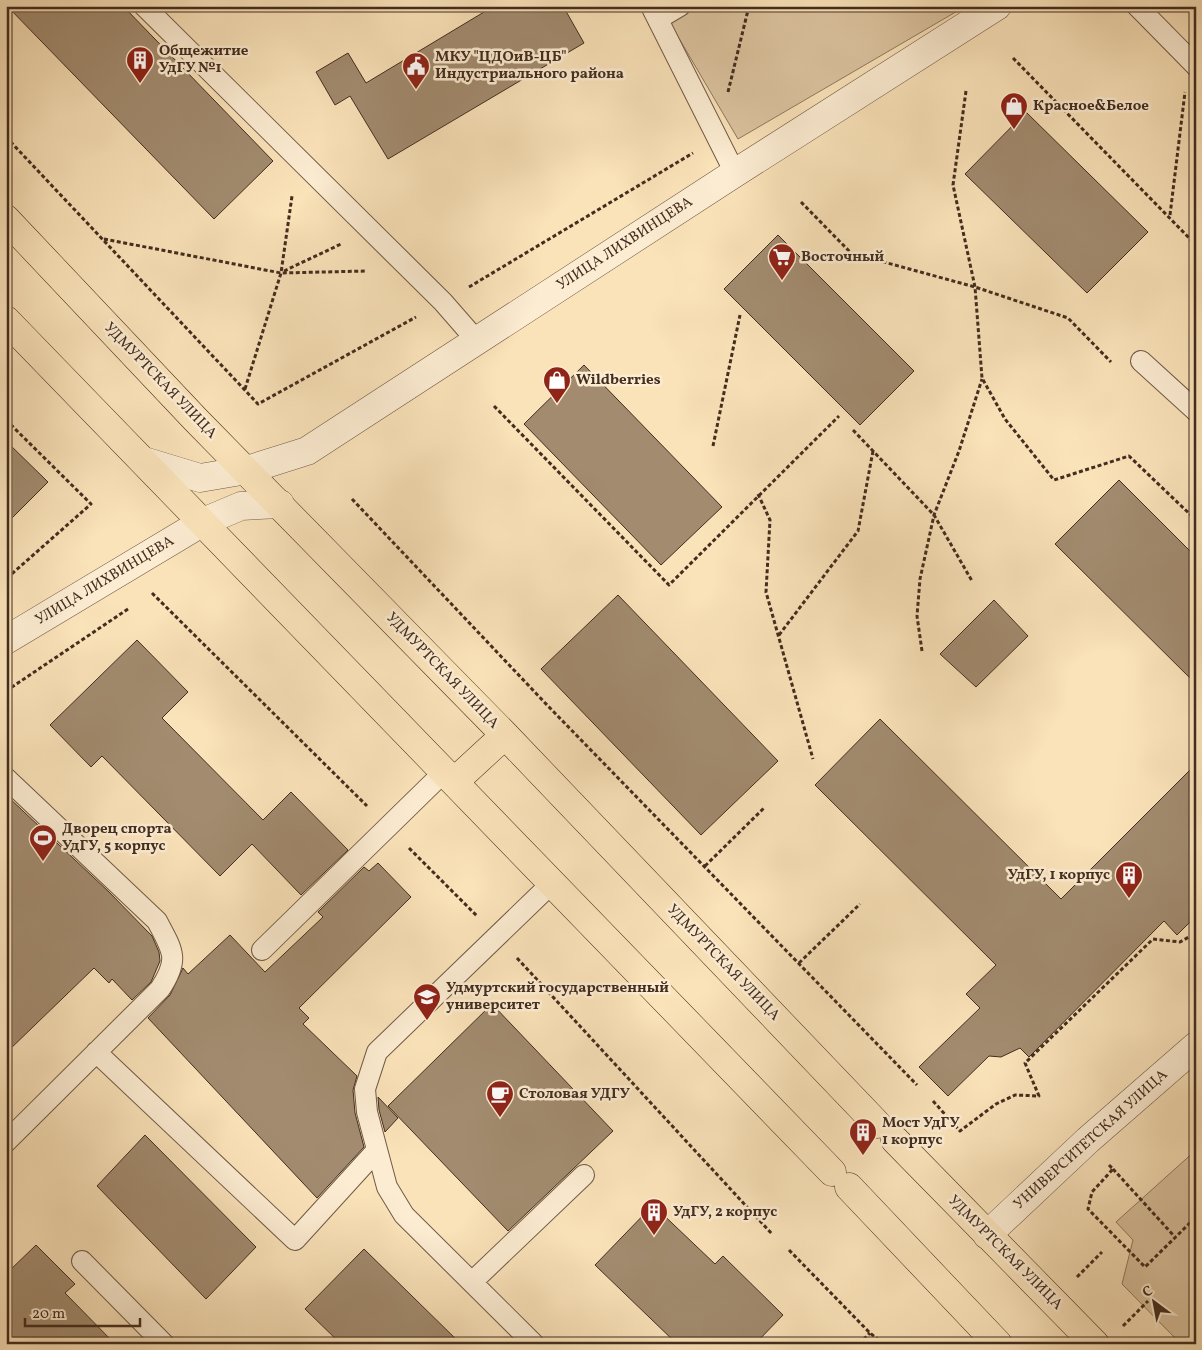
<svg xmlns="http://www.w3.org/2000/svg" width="1202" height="1350" viewBox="0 0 1202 1350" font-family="Vollkorn,serif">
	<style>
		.green { fill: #dbc39f; stroke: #8f785f }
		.building { fill: #a28b6f; stroke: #432d1f }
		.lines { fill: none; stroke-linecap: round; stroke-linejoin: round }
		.service-casing { stroke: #715a46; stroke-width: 22 }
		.minor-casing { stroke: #715a46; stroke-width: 29 }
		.tertiary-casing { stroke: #715a46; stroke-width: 29 }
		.primary-casing { stroke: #432d1f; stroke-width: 29 }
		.path { stroke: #432d1f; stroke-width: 3; stroke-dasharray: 4 2.5; stroke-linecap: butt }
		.service { stroke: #fcecd2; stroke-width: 20 }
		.minor { stroke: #fcecd2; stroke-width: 28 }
		.tertiary { stroke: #fcecd2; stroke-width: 28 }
		.primary { stroke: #fae2b9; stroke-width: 28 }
		.labels { text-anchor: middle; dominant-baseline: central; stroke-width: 5; stroke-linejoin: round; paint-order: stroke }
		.poi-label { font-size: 15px; font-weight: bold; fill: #432d1f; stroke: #fcecd2; text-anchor: start }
		.street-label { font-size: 15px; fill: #432d1f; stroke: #fcecd2 }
	</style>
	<rect width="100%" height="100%" fill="#fae2b9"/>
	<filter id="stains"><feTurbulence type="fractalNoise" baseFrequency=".004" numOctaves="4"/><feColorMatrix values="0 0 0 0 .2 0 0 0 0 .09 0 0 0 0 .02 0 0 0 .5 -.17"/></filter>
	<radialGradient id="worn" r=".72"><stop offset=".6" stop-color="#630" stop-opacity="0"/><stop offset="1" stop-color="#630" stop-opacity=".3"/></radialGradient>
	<path class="green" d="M 698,6 L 966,6 L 738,139 L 670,23 Z
		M 1196,1150 L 1196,1344 L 1181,1344 L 1122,1284 L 1133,1240 L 1116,1222 Z"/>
	<path class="building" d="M 7,6 L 123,6 L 273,161 L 214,219 Z
		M 494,6 L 563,6 L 584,43 L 388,159 L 350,96 L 335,105 L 316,72 L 348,53 L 366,83 Z
		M 1026,112 L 1148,232 L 1087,293 L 965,174 Z
		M 778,235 L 914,371 L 860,425 L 724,289 Z
		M 584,365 L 722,507 L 661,565 L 524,424 Z
		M 6,441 L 48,482 L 6,524 Z
		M 1119,480 L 1196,557 L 1196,684 L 1055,544 Z
		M 618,595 L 778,761 L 701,835 L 541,669 Z
		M 994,600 L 1028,636 L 976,687 L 940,654 Z
		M 137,640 L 188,692 L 162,718 L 263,820 L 291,792 L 348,850 L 301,895 L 252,844 L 220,876 L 102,756 L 91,767 L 50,725 Z
		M 880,719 L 1061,899 L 1196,764 L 1196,916 L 1177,935 L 1164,921 L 1029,1057 L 1020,1048 L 1001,1057 L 989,1056 L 948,1096 L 919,1067 L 980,1008 L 966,994 L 996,965 L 815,785 Z
		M 6,795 L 109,892 L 152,936 L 159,952 L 160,961 L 151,982 L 132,1000 L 112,979 L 109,983 L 94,968 L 6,1053 Z
		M 378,863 L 411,897 L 299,1008 L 309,1018 L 303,1024 L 357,1076 L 353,1090 L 355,1113 L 364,1147 L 317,1198 L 148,1018 L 170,995 L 183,968 L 188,974 L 230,935 L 265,972 L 323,917 L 318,912 L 364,867 L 369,871 Z
		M 492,1004 L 613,1131 L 508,1231 L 388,1106 Z
		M 378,1097 L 398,1118 L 385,1132 L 379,1110 Z
		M 145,1135 L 256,1247 L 206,1299 L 97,1186 Z
		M 653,1205 L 715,1264 L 723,1256 L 783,1315 L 755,1344 L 677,1344 L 595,1265 Z
		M 36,1245 L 75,1284 L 65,1293 L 115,1344 L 15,1344 L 6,1335 L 6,1274 Z
		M 364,1249 L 461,1344 L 341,1344 L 305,1309 Z"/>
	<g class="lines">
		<g class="service-casing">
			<path id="service" d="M 144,6 L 443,302 L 477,341
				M 651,6 L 735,173
				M 1137,6 L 1196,66
				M 658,19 L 680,6
				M 1141,361 L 1196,411
				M 6,778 L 157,921 C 173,951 180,959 160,989 L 6,1142
				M 262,950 L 444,772
				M 96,1052 L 295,1240 L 377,1150
				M 82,1261 L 164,1344
				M 472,1282 L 584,1175
				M 534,1344 L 404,1215 L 387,1187 L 367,1112 L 365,1089 L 377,1052 L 551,884"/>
		</g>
		<g class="minor-casing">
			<path id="minor" d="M 144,461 L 200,478 L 247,470 L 307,451 L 735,173 L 997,6
				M 987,1235 L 1088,1140 L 1196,1046"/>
		</g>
		<g class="tertiary-casing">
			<path id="tertiary" d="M 6,640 L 203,522 L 241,506 L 280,504"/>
		</g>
		<g class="primary-casing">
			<path id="primary" d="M 6,219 L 196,420 L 505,735 L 877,1124
				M 6,320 L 832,1172
				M 454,782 L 505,735
				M 895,1140 L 1095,1344
				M 849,1187 L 998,1344"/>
		</g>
		<path class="path" d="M 1013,58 L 1196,245
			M 966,91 L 953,185 L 975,287 L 982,378 L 1005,419 L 1054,480 L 1129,456 L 1196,520
			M 728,92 L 749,6
			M 6,137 L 258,404 L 416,317
			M 801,202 L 851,253 L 975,287 L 1068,318 L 1111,362
			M 1170,215 L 1185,92
			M 104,239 L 281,273 L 367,271
			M 284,271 L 341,244
			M 469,287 L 693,153
			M 245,389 L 281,273 L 292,196
			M 494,406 L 669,585 L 839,416
			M 6,420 L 91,504 L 6,579
			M 853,430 L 934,515 L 972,581
			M 713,446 L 740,315
			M 758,494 L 770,520 L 766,592 L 813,759
			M 352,499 L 548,706 L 917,1085
			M 152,593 L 367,806
			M 779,635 L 858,531 L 873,451
			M 922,651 L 917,616 L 920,579 L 934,515 L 959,451 L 982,379
			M 6,691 L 128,609
			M 409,848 L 477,916
			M 705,866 L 765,807
			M 517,958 L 772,1234
			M 799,963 L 860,904
			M 933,1101 L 960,1131 L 996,1104 L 1015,1095 L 1039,1096 L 1025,1063 L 1153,939 L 1180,942 L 1196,933
			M 1109,1165 L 1113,1169 L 1092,1192 L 1088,1209 L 1145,1267 L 1196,1217
			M 1113,1169 L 1175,1237
			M 789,1250 L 870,1333 L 884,1344
			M 1077,1277 L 1102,1252
			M 1123,1326 L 1148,1301
			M 859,1344 L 870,1333"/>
		<use href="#service" class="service"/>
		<use href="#minor" class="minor"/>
		<use href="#tertiary" class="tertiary"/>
		<use href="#primary" class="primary"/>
	</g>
	<defs>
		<g id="building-pin" transform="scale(1.4375)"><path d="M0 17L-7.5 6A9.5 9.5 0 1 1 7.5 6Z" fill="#8f2418" stroke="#fcecd2"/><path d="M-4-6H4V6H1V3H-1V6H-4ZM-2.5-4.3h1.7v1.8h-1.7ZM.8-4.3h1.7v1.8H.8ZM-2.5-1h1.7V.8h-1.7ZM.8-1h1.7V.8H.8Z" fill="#fff"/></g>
		<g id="civic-pin" transform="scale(1.4375)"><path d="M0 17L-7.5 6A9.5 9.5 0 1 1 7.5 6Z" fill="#8f2418" stroke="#fcecd2"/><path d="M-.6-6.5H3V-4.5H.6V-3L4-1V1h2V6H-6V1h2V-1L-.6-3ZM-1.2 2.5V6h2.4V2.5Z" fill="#fff"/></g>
		<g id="shop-pin" transform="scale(1.4375)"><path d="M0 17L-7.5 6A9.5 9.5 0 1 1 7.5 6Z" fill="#8f2418" stroke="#fcecd2"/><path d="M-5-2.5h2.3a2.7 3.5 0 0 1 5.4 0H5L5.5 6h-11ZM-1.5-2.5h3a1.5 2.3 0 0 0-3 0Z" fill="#fff"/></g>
		<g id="supermarket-pin" transform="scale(1.4375)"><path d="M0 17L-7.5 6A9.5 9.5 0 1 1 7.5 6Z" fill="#8f2418" stroke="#fcecd2"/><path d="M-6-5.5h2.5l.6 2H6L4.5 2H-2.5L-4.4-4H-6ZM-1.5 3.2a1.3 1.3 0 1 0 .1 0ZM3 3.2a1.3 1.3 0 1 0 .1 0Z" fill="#fff"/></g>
		<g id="stadium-pin" transform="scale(1.4375)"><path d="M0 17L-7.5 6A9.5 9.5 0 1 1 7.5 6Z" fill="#8f2418" stroke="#fcecd2"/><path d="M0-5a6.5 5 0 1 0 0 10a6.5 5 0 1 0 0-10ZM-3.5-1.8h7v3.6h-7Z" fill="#fff"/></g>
		<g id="university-pin" transform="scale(1.4375)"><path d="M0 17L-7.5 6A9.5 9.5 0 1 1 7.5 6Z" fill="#8f2418" stroke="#fcecd2"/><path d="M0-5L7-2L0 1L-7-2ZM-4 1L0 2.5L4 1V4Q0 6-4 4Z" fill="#fff"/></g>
		<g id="cafe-pin" transform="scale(1.4375)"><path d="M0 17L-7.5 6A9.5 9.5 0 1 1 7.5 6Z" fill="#8f2418" stroke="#fcecd2"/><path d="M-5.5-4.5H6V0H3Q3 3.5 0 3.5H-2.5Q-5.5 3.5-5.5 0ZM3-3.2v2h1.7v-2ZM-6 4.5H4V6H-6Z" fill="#fff"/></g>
	</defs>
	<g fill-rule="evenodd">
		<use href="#building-pin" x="140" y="60"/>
		<use href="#civic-pin" x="416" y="66"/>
		<use href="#shop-pin" x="1014" y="106"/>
		<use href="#supermarket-pin" x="782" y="257"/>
		<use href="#shop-pin" x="557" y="380"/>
		<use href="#stadium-pin" x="43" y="838"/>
		<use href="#building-pin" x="1129" y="875"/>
		<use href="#university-pin" x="427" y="997"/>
		<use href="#cafe-pin" x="500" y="1094"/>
		<use href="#building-pin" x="863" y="1132"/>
		<use href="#building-pin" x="654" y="1212"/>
	</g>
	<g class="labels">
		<g class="poi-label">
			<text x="159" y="51">Общежитие<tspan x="159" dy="17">УдГУ №1</tspan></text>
			<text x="435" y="57">МКУ "ЦДОиВ-ЦБ"<tspan x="435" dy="17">Индустриального района</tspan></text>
			<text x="1033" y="106">Красное&amp;Белое</text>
			<text x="801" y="257">Восточный</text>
			<text x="576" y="380">Wildberries</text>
			<text x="62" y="829">Дворец спорта<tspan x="62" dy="17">УдГУ, 5 корпус</tspan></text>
			<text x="1110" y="875" text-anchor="end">УдГУ, 1 корпус</text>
			<text x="446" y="988">Удмуртский государственный<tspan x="446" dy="17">университет</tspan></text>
			<text x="519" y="1094">Столовая УДГУ</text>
			<text x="882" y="1123">Мост УдГУ<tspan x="882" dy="17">1 корпус</tspan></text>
			<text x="673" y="1212">УдГУ, 2 корпус</text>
		</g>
		<g class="street-label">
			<text transform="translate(625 244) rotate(-33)">УЛИЦА ЛИХВИНЦЕВА</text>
			<text transform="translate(160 381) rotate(46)">УДМУРТСКАЯ УЛИЦА</text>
			<text transform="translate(105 581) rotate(-31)">УЛИЦА ЛИХВИНЦЕВА</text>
			<text transform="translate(442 671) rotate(46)">УДМУРТСКАЯ УЛИЦА</text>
			<text transform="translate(723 963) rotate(46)">УДМУРТСКАЯ УЛИЦА</text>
			<text transform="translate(1091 1140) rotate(-42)">УНИВЕРСИТЕТСКАЯ УЛИЦА</text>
			<text transform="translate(1005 1253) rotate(45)">УДМУРТСКАЯ УЛИЦА</text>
		</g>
	</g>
	<rect width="1202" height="1350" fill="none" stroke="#fae2b9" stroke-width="25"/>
	<rect x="8" y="8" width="1187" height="1335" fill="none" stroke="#432d1f" stroke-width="2.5"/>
	<rect x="12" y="12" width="1177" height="1325" fill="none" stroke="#432d1f"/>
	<g transform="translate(1154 1302) rotate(328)" stroke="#fcecd2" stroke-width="4" paint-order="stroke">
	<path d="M0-4L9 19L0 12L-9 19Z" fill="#432d1f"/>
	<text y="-8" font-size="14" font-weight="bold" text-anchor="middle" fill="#432d1f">С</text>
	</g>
	<path d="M25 1318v8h115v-8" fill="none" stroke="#432d1f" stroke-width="2.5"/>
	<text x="32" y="1318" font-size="15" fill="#432d1f" stroke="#fcecd2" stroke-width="4" paint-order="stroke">20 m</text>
	<rect width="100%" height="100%" filter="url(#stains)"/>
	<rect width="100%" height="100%" fill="url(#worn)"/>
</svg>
